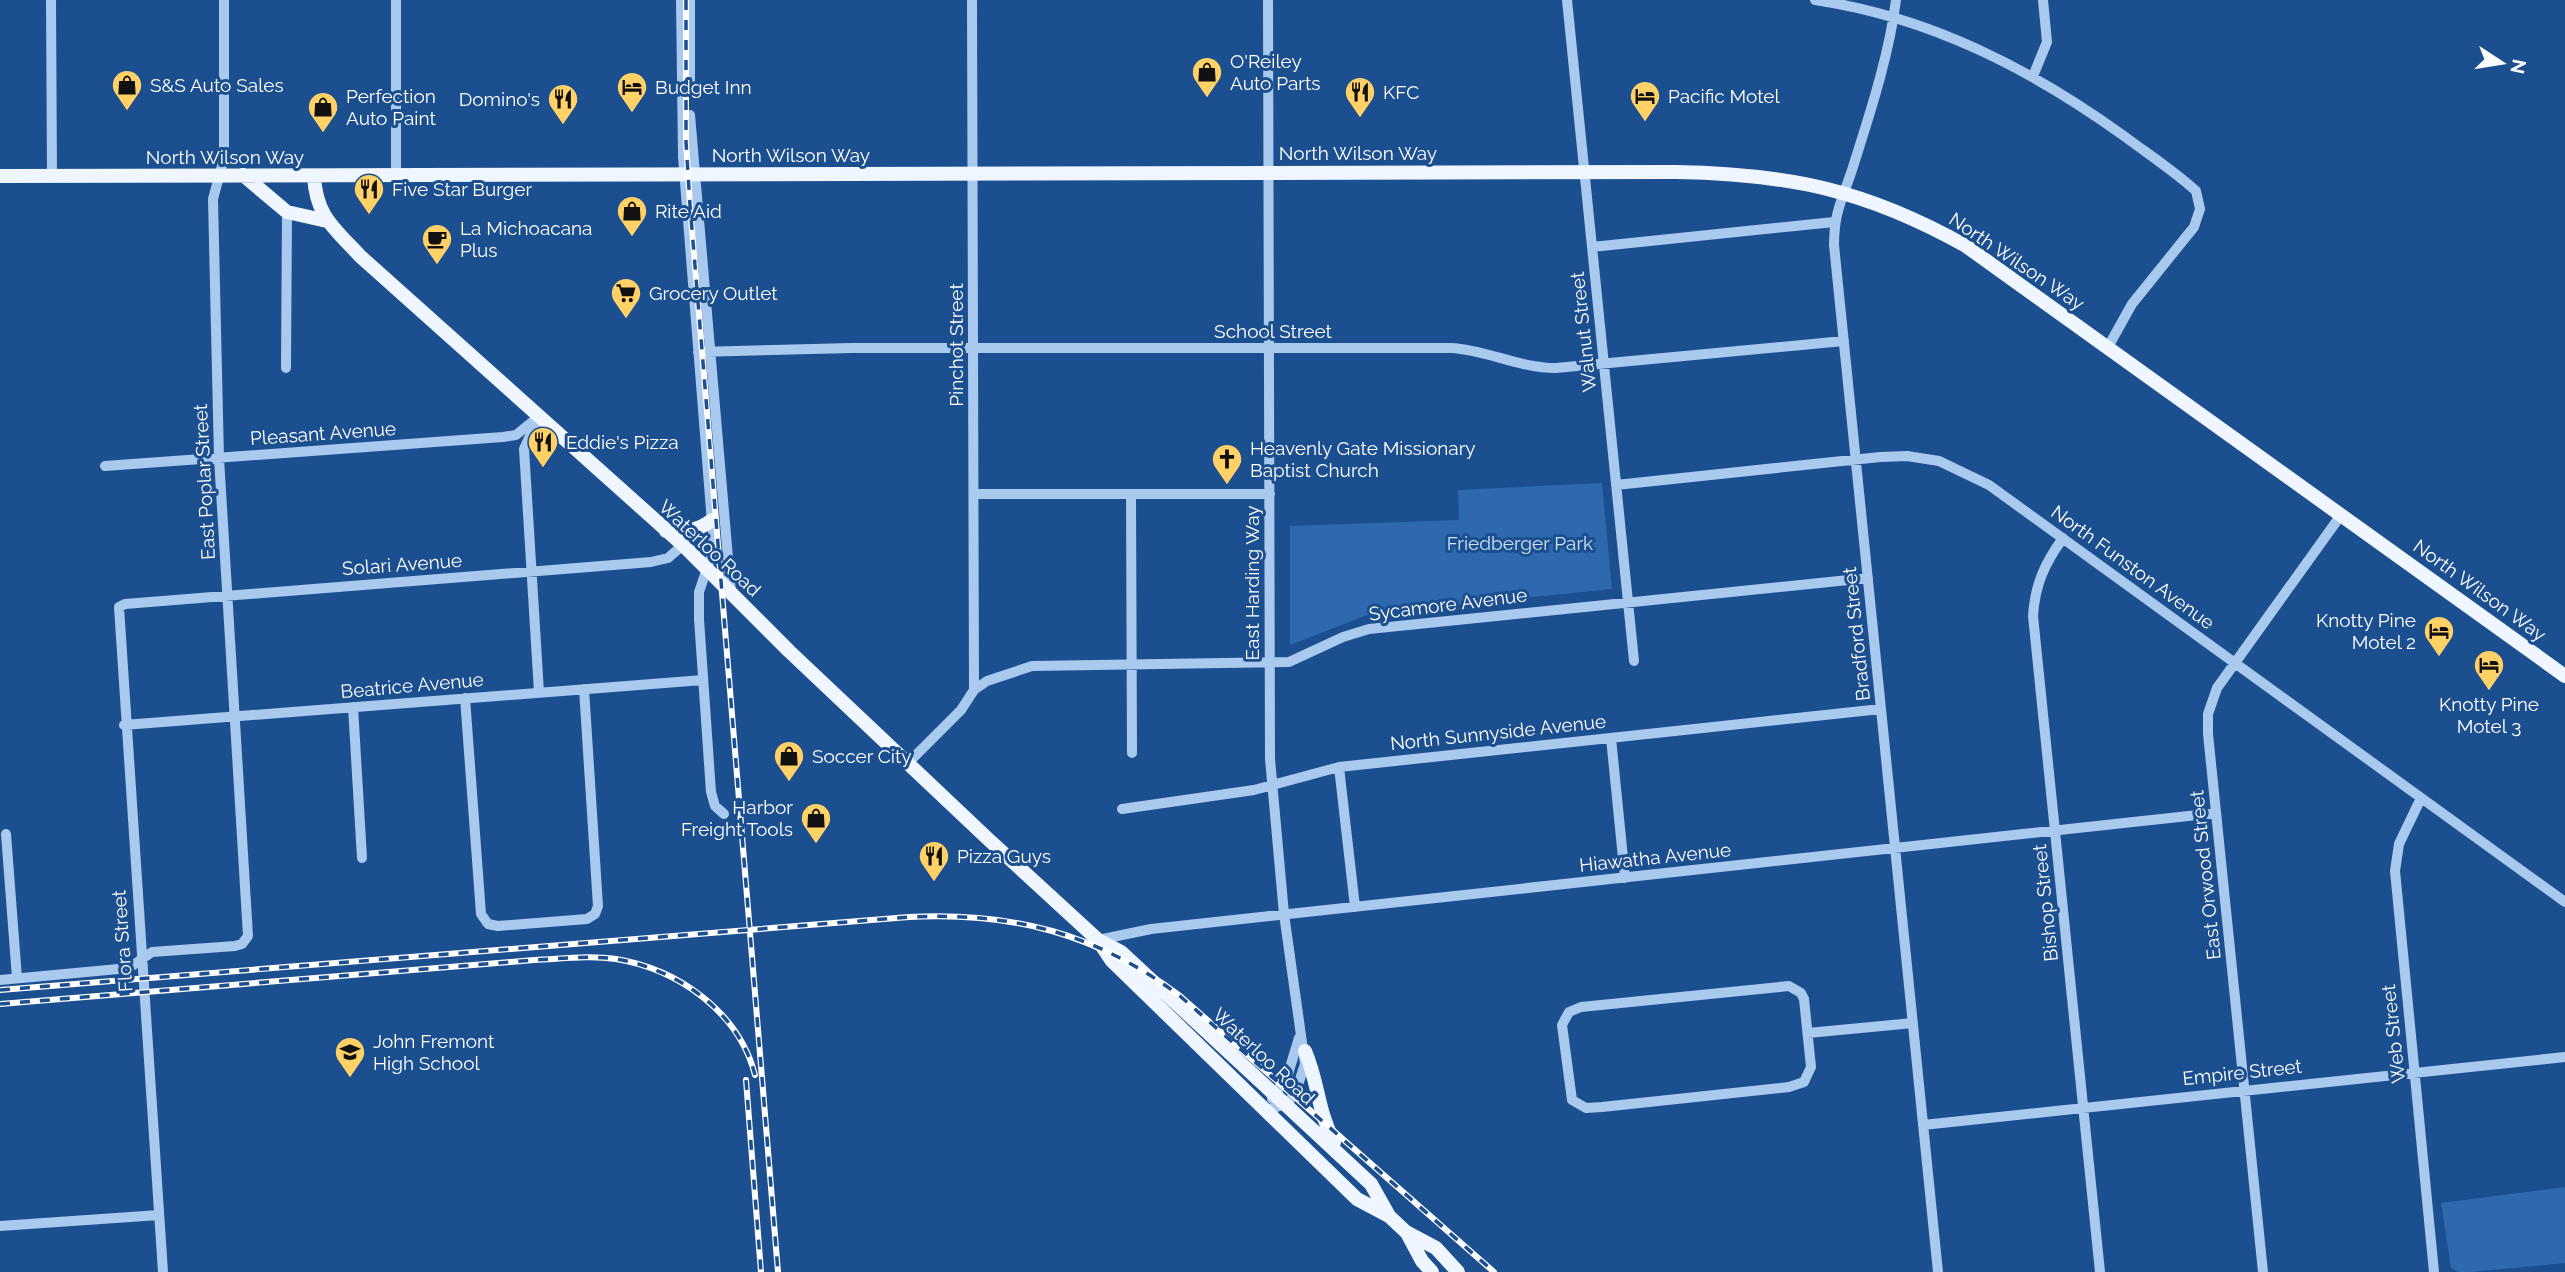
<svg xmlns="http://www.w3.org/2000/svg" width="2565" height="1272" viewBox="0 0 2565 1272" font-family="Raleway,sans-serif">
	<style>
		.green { fill: #2e69ad }
		.lines { fill: none; stroke-linecap: round; stroke-linejoin: round }
		.minor { stroke: #a9c9ee; stroke-width: 10 }
		.major { stroke: #f0f6ff; stroke-width: 14 }
		.rail-casing { stroke: #fff; stroke-width: 6 }
		.rail { stroke: #1b4f8f; stroke-width: 3.5; stroke-dasharray: 10; stroke-linecap: butt }
		.labels { text-anchor: middle; dominant-baseline: central; stroke-width: 6; stroke-linejoin: round; paint-order: stroke }
		.poi-label { font-size: 19px; fill: #fff; stroke: #1b4f8f; text-anchor: start }
		.street-label { font-size: 19px; fill: #fff; stroke: #1b4f8f }
		.park-label { font-size: 19px; fill: #cfe3fa; stroke: #1b4f8f }
	</style>
	<rect width="100%" height="100%" fill="#1b4f8f"/>
	<path class="green" d="M 1602,483 L 1612,589 L 1370,614 L 1290,645 L 1290,526 L 1459,520 L 1458,490 Z
		M 2565,1187 L 2565,1263 L 2471,1272 L 2458,1272 L 2451,1268 L 2441,1203 Z"/>
	<g class="lines">
		<path class="minor" d="M 51,0 L 52,176
			M 396,0 L 396,175
			M 681,0 L 683,157 L 714,548 L 699,592 L 699,619 L 711,792 L 715,806 L 724,814
			M 690,0 L 690,88
			M 972,0 L 974,690
			M 1567,0 L 1634,661
			M 1815,0 C 1930,17 2031,69 2124,136 C 2148,154 2174,171 2196,191 L 2200,209 L 2194,227 L 2132,304 L 2108,347
			M 1896,0 C 1889,56 1870,113 1853,167 C 1843,198 1834,211 1834,245 L 1938,1272
			M 2033,76 L 2047,42 L 2043,0
			M 690,115 L 731,593
			M 1592,247 L 1834,222
			M 698,352 L 852,348 L 1451,348 C 1487,350 1519,368 1556,368 L 1844,341
			M 286,368 L 287,212
			M 537,420 L 524,449 L 539,692
			M 105,466 L 503,437 L 516,435 L 538,417
			M 1616,485 L 1880,457 L 1907,456 L 1939,461 L 1989,485 L 2565,902
			M 974,494 L 1270,494
			M 1131,494 L 1132,753
			M 2063,538 C 2045,563 2035,584 2033,616 L 2100,1272
			M 465,698 L 481,914 L 488,924 L 498,926 L 587,919 L 595,914 L 598,906 L 584,689
			M 353,707 L 362,858
			M 124,725 L 703,680
			M 1611,738 L 1625,878
			M 907,764 L 961,710 L 974,690 L 987,681 L 1032,666 L 1289,662 L 1343,637 L 1369,629 L 1868,578
			M 1339,767 L 1355,907
			M 2421,798 L 2399,844 L 2395,871 L 2434,1272
			M 1122,809 L 1254,790 L 1339,767 L 1881,709
			M 6,834 L 17,978
			M 1098,940 L 1151,929 L 2216,813
			M 0,980 L 129,968 L 152,952 L 235,946 L 242,944 L 248,936 L 219,458 L 213,199 L 224,158 L 224,0
			M 1789,986 L 1801,993 L 1804,999 L 1811,1067 L 1804,1082 L 1789,1087 L 1602,1107 L 1586,1108 L 1572,1100 L 1562,1025 L 1569,1012 L 1581,1007 Z
			M 1808,1033 L 1913,1023
			M 1272,1099 L 1288,1074 L 1299,1038
			M 1266,1111 L 1287,1103 L 1295,1094 L 1305,1064 L 1284,914 L 1270,759 L 1268,0
			M 1923,1125 L 2565,1057
			M 0,1226 L 159,1215
			M 163,1272 L 119,607 L 125,604 L 651,562 L 668,558 L 683,545
			M 2263,1272 L 2208,734 L 2208,714 L 2217,688 L 2341,515"/>
		<path class="major" d="M 243,175 L 287,212 L 327,221
			M 0,176 L 1676,172 C 1790,174 1866,190 1966,246 L 2565,676
			M 314,176 C 316,216 334,228 360,256 L 683,545 L 789,651 L 988,839 L 1098,940 L 1121,952 L 1371,1184 L 1389,1216
			M 666,531 C 684,531 697,532 712,520
			M 1098,940 L 1112,961 L 1357,1199 L 1389,1216 L 1406,1232 L 1436,1248 L 1458,1272
			M 1305,1051 C 1319,1084 1317,1109 1334,1142
			M 1407,1233 L 1422,1261 L 1432,1272"/>
		<g class="rail-casing">
			<path id="rail" d="M 686,0 L 686,142 L 690,205 L 778,1272
				M 0,990 L 909,917 C 1013,912 1096,933 1180,996 L 1494,1272
				M 0,1004 L 534,960 C 561,959 589,955 616,959 C 678,969 739,1012 755,1075
				M 746,1080 L 761,1272"/>
		</g>
		<use href="#rail" class="rail"/>
	</g>
	<defs>
		<g id="shop-pin" transform="scale(1.575)"><path d="M0 17L-7.5 6A9.5 9.5 0 1 1 7.5 6Z" fill="#ffd166" stroke="#1b4f8f"/><path d="M-5-2.5h2.3a2.7 3.5 0 0 1 5.4 0H5L5.5 6h-11ZM-1.5-2.5h3a1.5 2.3 0 0 0-3 0Z" fill="#111"/></g>
		<g id="hotel-pin" transform="scale(1.575)"><path d="M0 17L-7.5 6A9.5 9.5 0 1 1 7.5 6Z" fill="#ffd166" stroke="#1b4f8f"/><path d="M-6-4.5h1.5V1H6V5H4.5V3h-9V5H-6ZM-4 0a1.8 1.8 0 1 1 3.6 0ZM.5 0V-2.5h3Q6-2.5 6 0Z" fill="#111"/></g>
		<g id="restaurant-pin" transform="scale(1.575)"><path d="M0 17L-7.5 6A9.5 9.5 0 1 1 7.5 6Z" fill="#ffd166" stroke="#1b4f8f"/><path d="M-5-6h1v4h1v-4h1v4h1v-4h1v5L-1.5 .5V6h-2V.5L-5-1ZM5-6V6H3V1.5H1.5Q1.5-4 5-6Z" fill="#111"/></g>
		<g id="cafe-pin" transform="scale(1.575)"><path d="M0 17L-7.5 6A9.5 9.5 0 1 1 7.5 6Z" fill="#ffd166" stroke="#1b4f8f"/><path d="M-5.5-4.5H6V0H3Q3 3.5 0 3.5H-2.5Q-5.5 3.5-5.5 0ZM3-3.2v2h1.7v-2ZM-6 4.5H4V6H-6Z" fill="#111"/></g>
		<g id="supermarket-pin" transform="scale(1.575)"><path d="M0 17L-7.5 6A9.5 9.5 0 1 1 7.5 6Z" fill="#ffd166" stroke="#1b4f8f"/><path d="M-6-5.5h2.5l.6 2H6L4.5 2H-2.5L-4.4-4H-6ZM-1.5 3.2a1.3 1.3 0 1 0 .1 0ZM3 3.2a1.3 1.3 0 1 0 .1 0Z" fill="#111"/></g>
		<g id="church-pin" transform="scale(1.575)"><path d="M0 17L-7.5 6A9.5 9.5 0 1 1 7.5 6Z" fill="#ffd166" stroke="#1b4f8f"/><path d="M-1.2-6h2.4v3.5h3.3v2.4h-3.3V6h-2.4V-.1h-3.3v-2.4h3.3Z" fill="#111"/></g>
		<g id="school-pin" transform="scale(1.575)"><path d="M0 17L-7.5 6A9.5 9.5 0 1 1 7.5 6Z" fill="#ffd166" stroke="#1b4f8f"/><path d="M0-5L7-2L0 1L-7-2ZM-4 1L0 2.5L4 1V4Q0 6-4 4Z" fill="#111"/></g>
	</defs>
	<g fill-rule="evenodd">
		<use href="#shop-pin" x="1207" y="72"/>
		<use href="#shop-pin" x="127" y="85"/>
		<use href="#hotel-pin" x="632" y="87"/>
		<use href="#restaurant-pin" x="1360" y="92"/>
		<use href="#hotel-pin" x="1645" y="96"/>
		<use href="#restaurant-pin" x="563" y="99"/>
		<use href="#shop-pin" x="323" y="107"/>
		<use href="#restaurant-pin" x="369" y="189"/>
		<use href="#shop-pin" x="632" y="211"/>
		<use href="#cafe-pin" x="437" y="239"/>
		<use href="#supermarket-pin" x="626" y="293"/>
		<use href="#restaurant-pin" x="543" y="442"/>
		<use href="#church-pin" x="1227" y="459"/>
		<use href="#hotel-pin" x="2439" y="631"/>
		<use href="#hotel-pin" x="2489" y="665"/>
		<use href="#shop-pin" x="789" y="756"/>
		<use href="#shop-pin" x="816" y="818"/>
		<use href="#restaurant-pin" x="934" y="856"/>
		<use href="#school-pin" x="350" y="1052"/>
	</g>
	<g class="labels">
		<g class="poi-label">
			<text x="1230" y="61">O'Reiley<tspan x="1230" dy="22">Auto Parts</tspan></text>
			<text x="150" y="85">S&amp;S Auto Sales</text>
			<text x="655" y="87">Budget Inn</text>
			<text x="1383" y="92">KFC</text>
			<text x="346" y="96">Perfection<tspan x="346" dy="22">Auto Paint</tspan></text>
			<text x="1668" y="96">Pacific Motel</text>
			<text x="540" y="99" text-anchor="end">Domino's</text>
			<text x="392" y="189">Five Star Burger</text>
			<text x="655" y="211">Rite Aid</text>
			<text x="460" y="228">La Michoacana<tspan x="460" dy="22">Plus</tspan></text>
			<text x="649" y="293">Grocery Outlet</text>
			<text x="566" y="442">Eddie's Pizza</text>
			<text x="1250" y="448">Heavenly Gate Missionary<tspan x="1250" dy="22">Baptist Church</tspan></text>
			<text x="2416" y="620" text-anchor="end">Knotty Pine<tspan x="2416" dy="22">Motel 2</tspan></text>
			<text x="2489" y="704" text-anchor="middle">Knotty Pine<tspan x="2489" dy="22">Motel 3</tspan></text>
			<text x="812" y="756">Soccer City</text>
			<text x="793" y="807" text-anchor="end">Harbor<tspan x="793" dy="22">Freight Tools</tspan></text>
			<text x="957" y="856">Pizza Guys</text>
			<text x="373" y="1041">John Fremont<tspan x="373" dy="22">High School</tspan></text>
		</g>
		<g class="street-label">
			<text x="1358" y="153">North Wilson Way</text>
			<text x="791" y="155">North Wilson Way</text>
			<text x="225" y="157">North Wilson Way</text>
			<text transform="translate(2017 261) rotate(34)">North Wilson Way</text>
			<text x="1273" y="331">School Street</text>
			<text transform="translate(1583 332) rotate(-96)">Walnut Street</text>
			<text transform="translate(956 345) rotate(-90)">Pinchot Street</text>
			<text transform="translate(323 433) rotate(-4)">Pleasant Avenue</text>
			<text transform="translate(204 482) rotate(-93)">East Poplar Street</text>
			<text transform="translate(710 548) rotate(43)">Waterloo Road</text>
			<text transform="translate(402 564) rotate(-4)">Solari Avenue</text>
			<text transform="translate(2133 567) rotate(36)">North Funston Avenue</text>
			<text transform="translate(1252 583) rotate(-90)">East Harding Way</text>
			<text transform="translate(2480 590) rotate(36)">North Wilson Way</text>
			<text transform="translate(1448 604) rotate(-7)">Sycamore Avenue</text>
			<text transform="translate(1856 634) rotate(-96)">Bradford Street</text>
			<text transform="translate(412 685) rotate(-5)">Beatrice Avenue</text>
			<text transform="translate(1498 732) rotate(-6)">North Sunnyside Avenue</text>
			<text transform="translate(1655 857) rotate(-6)">Hiawatha Avenue</text>
			<text transform="translate(2205 875) rotate(-96)">East Orwood Street</text>
			<text transform="translate(2045 903) rotate(-96)">Bishop Street</text>
			<text transform="translate(122 941) rotate(-94)">Flora Street</text>
			<text transform="translate(2393 1034) rotate(-96)">Web Street</text>
			<text transform="translate(1264 1056) rotate(43)">Waterloo Road</text>
			<text transform="translate(2242 1072) rotate(-6)">Empire Street</text>
		</g>
		<g class="park-label">
			<text x="1520" y="543">Friedberger Park</text>
		</g>
	</g>
	<g transform="translate(2502 63) rotate(102)" stroke="#1b4f8f" stroke-width="5" paint-order="stroke">
	<path d="M0-5L12 26L0 18L-12 26Z" fill="#ffffff"/>
	<text y="-10" font-size="19" font-weight="bold" text-anchor="middle" fill="#ffffff">N</text>
	</g>
</svg>
